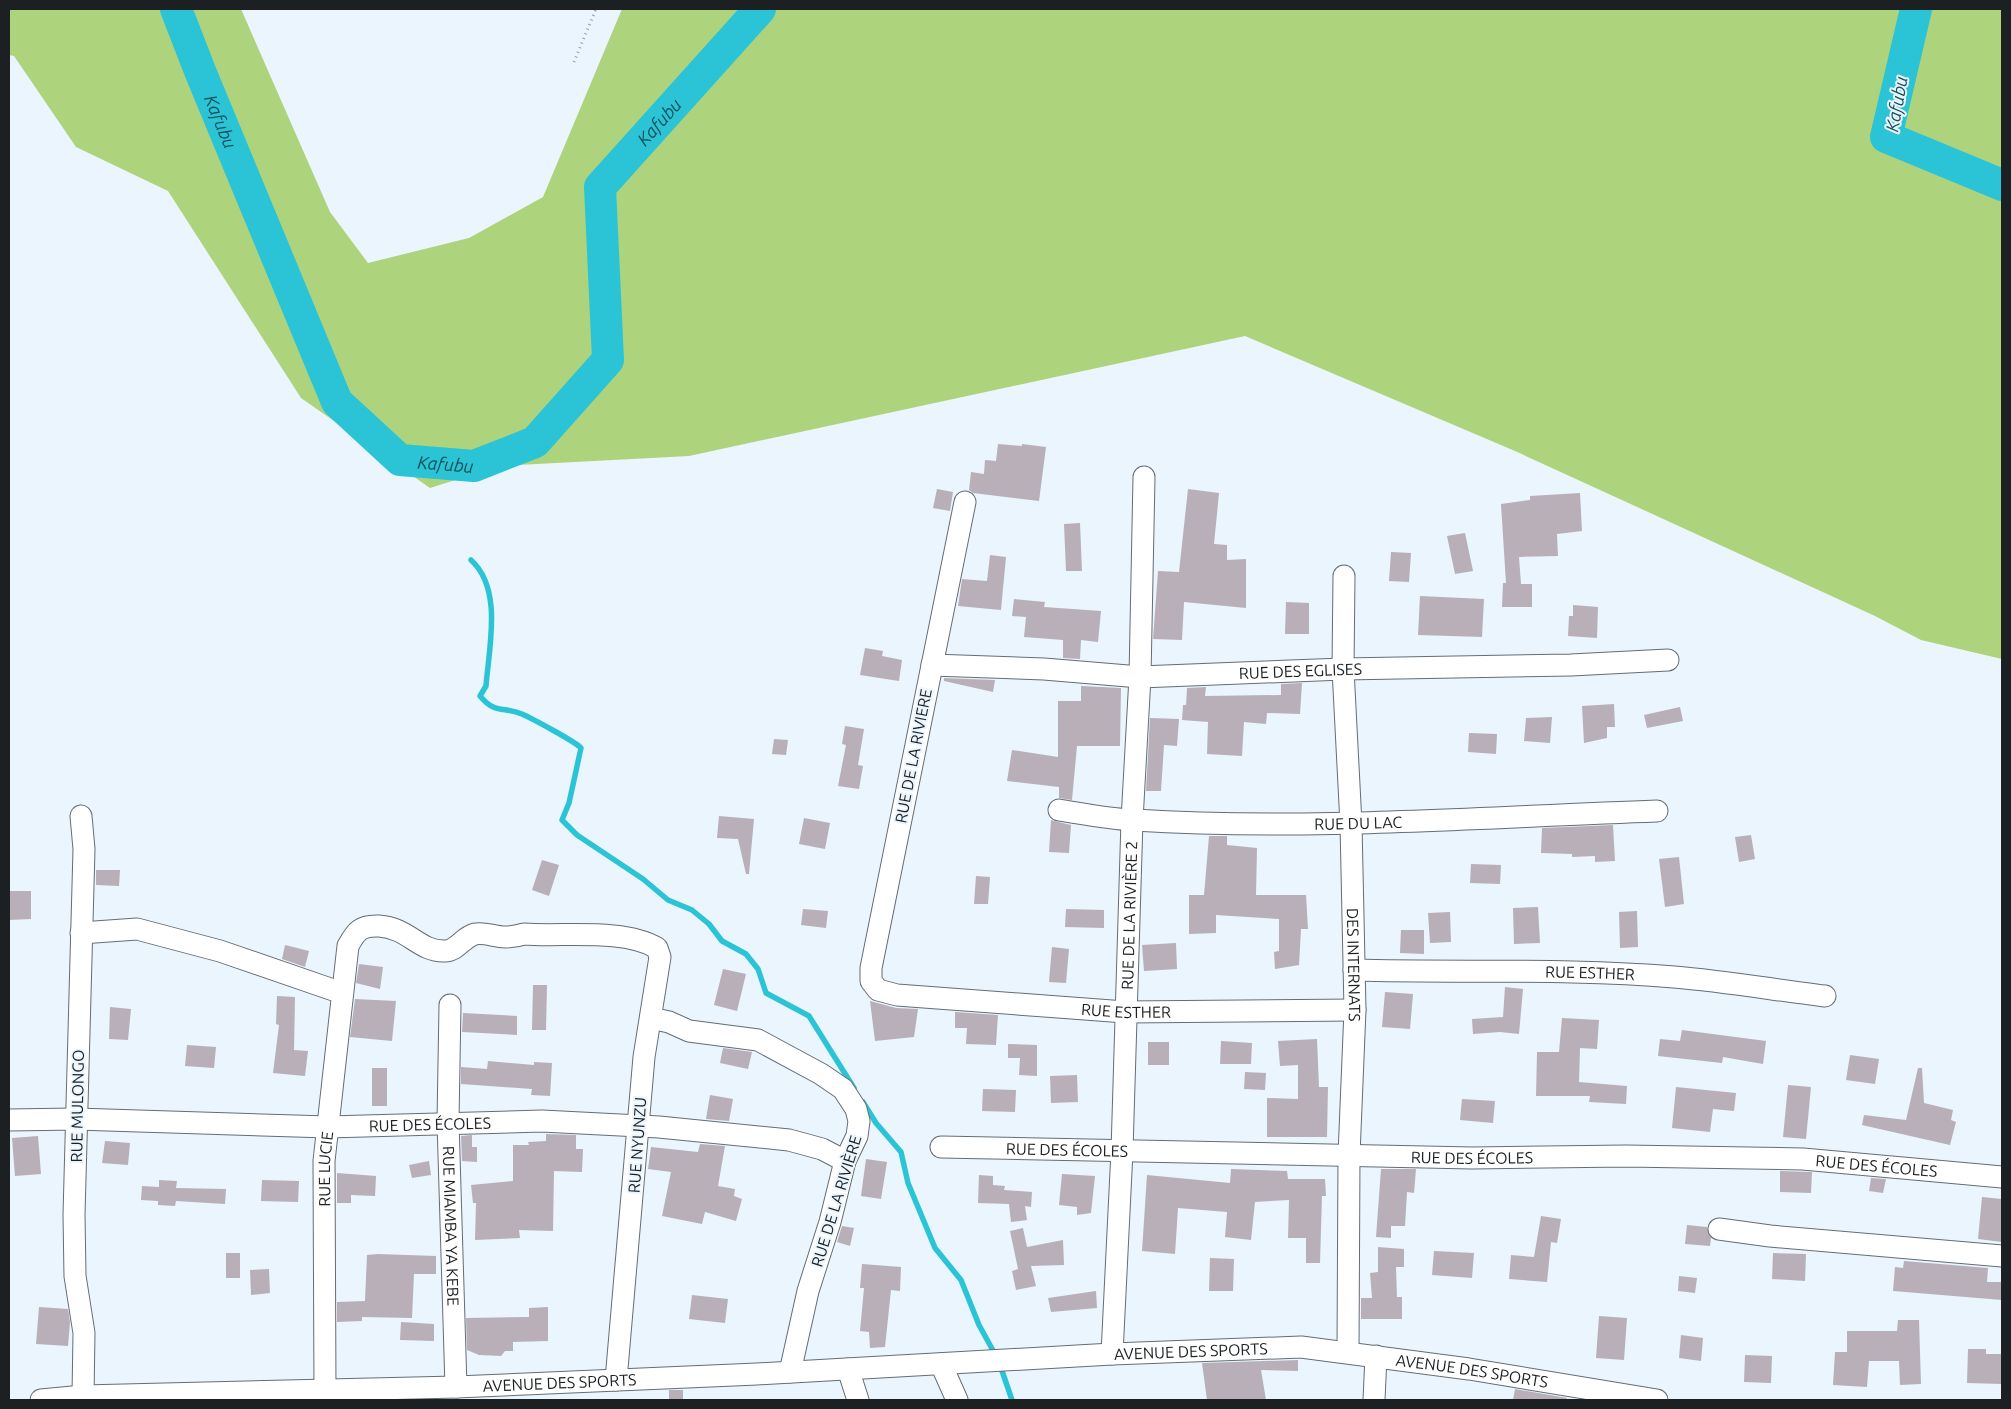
<svg xmlns="http://www.w3.org/2000/svg" width="2011" height="1409" viewBox="0 0 2011 1409" font-family="Ubuntu,sans-serif">
	<style>
		.green { fill: #aed37d }
		.lines { fill: none; stroke-linecap: round; stroke-linejoin: round }
		.stream { stroke: #2bc4d6; stroke-width: 5.5 }
		.river { stroke: #2bc4d6; stroke-width: 32 }
		.building { fill: #b8afb9 }
		.minor-casing { stroke: #646d74; stroke-width: 23 }
		.path { stroke: #959da3; stroke-width: 3; stroke-dasharray: 1 4; stroke-linecap: butt }
		.minor { stroke: #fff; stroke-width: 21 }
		.labels { text-anchor: middle; dominant-baseline: central; stroke-width: 4; stroke-linejoin: round; paint-order: stroke }
		.street-label { font-size: 16px; fill: #1c2023; stroke: #eaf5fd }
		.water-label { font-size: 18px; font-style: italic; fill: #155159; stroke: #eaf5fd }
	</style>
	<rect width="100%" height="100%" fill="#eaf5fd"/>
	<path class="green" d="M 9,9 L 241,9 L 330,212 L 368,263 L 469,238 L 543,197 L 622,9 L 2002,9 L 2002,659 L 1921,640 L 1875,616 L 1515,451 L 1245,336 L 689,456 L 500,466 L 430,488 L 301,398 L 168,191 L 76,147 L 14,56 L 9,55 Z"/>
	<g class="lines">
		<path class="stream" d="M 471,560 C 503,589 489,647 486,686 L 480,696 C 496,715 503,706 522,714 C 531,718 576,742 581,748 L 569,803 L 562,820 L 577,835 L 643,879 L 668,900 L 692,910 L 709,924 L 722,941 L 746,954 L 758,969 L 766,993 L 809,1016 L 854,1088
			M 863,1102 L 876,1123 L 901,1152 L 908,1183 L 935,1248 L 961,1280 L 979,1325 L 996,1356
			M 1000,1365 L 1012,1400"/>
		<g class="river">
			<path id="s1" d="M 176,9 L 200,71 L 337,402 L 400,460 L 474,466 L 535,442 L 608,360 L 600,187 L 760,9"/>
			<path d="M 1916,9 L 1886,137 L 2002,185"/>
		</g>
	</g>
	<path class="building" d="M 998,444 L 1022,446 L 1022,444 L 1046,447 L 1039,501 L 973,493 L 969,490 L 971,472 L 984,474 L 985,460 L 996,461 Z
		M 937,489 L 953,492 L 950,511 L 933,508 Z
		M 1188,489 L 1219,493 L 1214,544 L 1227,545 L 1227,560 L 1246,559 L 1246,608 L 1184,602 L 1182,640 L 1153,639 L 1158,571 L 1179,572 Z
		M 1580,493 L 1582,531 L 1557,534 L 1558,556 L 1519,557 L 1521,584 L 1532,584 L 1532,607 L 1502,607 L 1503,583 L 1506,583 L 1501,504 L 1530,500 L 1530,496 Z
		M 1080,523 L 1082,571 L 1066,571 L 1064,524 Z
		M 1465,533 L 1473,571 L 1455,574 L 1447,536 Z
		M 1391,552 L 1411,553 L 1409,582 L 1389,581 Z
		M 990,555 L 1006,557 L 1001,610 L 958,606 L 962,579 L 987,581 Z
		M 1420,596 L 1484,599 L 1482,637 L 1418,635 Z
		M 1014,599 L 1045,602 L 1044,607 L 1101,611 L 1098,642 L 1081,640 L 1080,659 L 1063,658 L 1063,640 L 1024,637 L 1026,617 L 1012,616 Z
		M 1286,602 L 1309,603 L 1309,634 L 1285,634 Z
		M 1573,605 L 1598,607 L 1597,638 L 1568,636 L 1569,616 L 1573,616 Z
		M 865,648 L 883,651 L 882,656 L 902,660 L 899,681 L 860,675 Z
		M 944,678 L 995,680 L 993,692 L 944,681 Z
		M 1302,683 L 1300,714 L 1267,713 L 1266,724 L 1244,722 L 1242,756 L 1207,754 L 1208,722 L 1182,720 L 1183,705 L 1186,705 L 1187,688 L 1206,687 L 1205,696 L 1281,695 L 1281,684 Z
		M 1081,686 L 1121,688 L 1120,746 L 1077,746 L 1072,800 L 1059,798 L 1059,787 L 1007,781 L 1012,750 L 1058,757 L 1058,701 L 1081,701 Z
		M 1614,704 L 1615,727 L 1607,727 L 1607,738 L 1584,743 L 1582,706 Z
		M 1680,707 L 1683,721 L 1647,728 L 1644,715 Z
		M 1552,717 L 1550,743 L 1524,741 L 1526,718 Z
		M 1150,718 L 1179,719 L 1177,746 L 1164,745 L 1161,791 L 1146,791 Z
		M 845,726 L 864,729 L 858,765 L 863,766 L 859,789 L 838,786 L 846,745 L 842,744 Z
		M 1469,733 L 1497,734 L 1496,754 L 1468,752 Z
		M 774,739 L 788,740 L 786,755 L 772,754 Z
		M 719,816 L 754,819 L 749,874 L 746,874 L 738,839 L 717,838 Z
		M 804,818 L 830,823 L 825,849 L 799,844 Z
		M 1051,820 L 1071,825 L 1069,853 L 1049,852 Z
		M 1613,825 L 1615,861 L 1595,862 L 1595,856 L 1572,857 L 1572,854 L 1541,853 L 1542,828 Z
		M 1751,835 L 1755,859 L 1739,862 L 1735,837 Z
		M 1209,836 L 1227,836 L 1227,845 L 1257,848 L 1256,895 L 1306,895 L 1308,929 L 1301,929 L 1299,965 L 1275,969 L 1274,952 L 1279,951 L 1279,919 L 1216,915 L 1216,933 L 1189,934 L 1189,895 L 1204,895 Z
		M 1679,857 L 1684,904 L 1665,907 L 1659,859 Z
		M 542,860 L 559,865 L 549,896 L 532,890 Z
		M 1471,864 L 1501,865 L 1500,884 L 1470,883 Z
		M 96,870 L 120,870 L 119,886 L 96,885 Z
		M 976,876 L 990,877 L 988,904 L 974,904 Z
		M 9,891 L 31,891 L 31,919 L 9,920 Z
		M 1538,907 L 1540,943 L 1514,944 L 1513,908 Z
		M 803,909 L 828,911 L 826,928 L 801,925 Z
		M 1066,909 L 1104,910 L 1104,928 L 1065,927 Z
		M 1637,911 L 1638,947 L 1620,948 L 1619,912 Z
		M 1450,912 L 1451,942 L 1430,943 L 1428,913 Z
		M 1401,930 L 1424,930 L 1424,954 L 1400,953 Z
		M 1176,943 L 1177,969 L 1144,971 L 1142,945 Z
		M 285,945 L 309,951 L 305,967 L 282,959 Z
		M 1052,947 L 1069,949 L 1066,983 L 1049,982 Z
		M 359,964 L 383,967 L 380,989 L 356,983 Z
		M 723,969 L 746,974 L 737,1011 L 714,1005 Z
		M 533,985 L 547,985 L 546,1030 L 532,1030 Z
		M 1505,987 L 1523,989 L 1519,1034 L 1500,1032 L 1473,1034 L 1472,1019 L 1503,1017 Z
		M 1385,992 L 1413,994 L 1410,1029 L 1382,1027 Z
		M 277,996 L 295,997 L 294,1050 L 308,1051 L 305,1076 L 273,1073 L 279,1025 L 276,1024 Z
		M 355,999 L 396,1001 L 392,1041 L 350,1037 Z
		M 870,1001 L 896,1008 L 918,1009 L 914,1037 L 875,1041 Z
		M 110,1007 L 131,1009 L 128,1040 L 109,1039 Z
		M 955,1012 L 998,1015 L 996,1045 L 966,1044 L 967,1028 L 955,1028 Z
		M 463,1013 L 517,1016 L 517,1035 L 462,1032 Z
		M 1562,1018 L 1599,1020 L 1597,1049 L 1580,1048 L 1579,1082 L 1627,1086 L 1626,1104 L 1589,1102 L 1590,1096 L 1536,1096 L 1537,1052 L 1559,1052 Z
		M 1682,1030 L 1766,1041 L 1763,1064 L 1723,1057 L 1722,1063 L 1658,1056 L 1660,1039 L 1680,1041 Z
		M 1317,1039 L 1319,1087 L 1328,1087 L 1327,1137 L 1267,1137 L 1267,1098 L 1298,1099 L 1298,1065 L 1280,1066 L 1278,1041 Z
		M 1221,1041 L 1252,1043 L 1251,1064 L 1220,1064 Z
		M 1148,1042 L 1169,1042 L 1169,1065 L 1148,1065 Z
		M 1008,1044 L 1037,1045 L 1037,1076 L 1019,1075 L 1020,1058 L 1008,1058 Z
		M 187,1045 L 216,1047 L 214,1068 L 185,1066 Z
		M 723,1048 L 752,1052 L 748,1069 L 720,1063 Z
		M 1850,1055 L 1879,1059 L 1875,1084 L 1846,1080 Z
		M 488,1061 L 534,1065 L 534,1062 L 552,1063 L 550,1096 L 531,1095 L 532,1089 L 461,1084 L 461,1067 L 487,1069 Z
		M 372,1068 L 387,1068 L 387,1106 L 372,1106 Z
		M 1918,1068 L 1922,1068 L 1924,1103 L 1953,1110 L 1951,1120 L 1956,1122 L 1950,1145 L 1862,1125 L 1864,1115 L 1906,1120 Z
		M 1245,1072 L 1266,1073 L 1265,1090 L 1244,1089 Z
		M 1077,1075 L 1078,1102 L 1051,1103 L 1050,1076 Z
		M 1788,1085 L 1811,1087 L 1806,1139 L 1783,1137 Z
		M 1676,1087 L 1736,1093 L 1734,1111 L 1713,1109 L 1710,1132 L 1672,1128 Z
		M 983,1089 L 1016,1090 L 1015,1112 L 982,1111 Z
		M 710,1095 L 733,1099 L 729,1121 L 706,1119 Z
		M 1462,1099 L 1495,1101 L 1493,1123 L 1460,1120 Z
		M 546,1134 L 576,1135 L 576,1149 L 583,1149 L 582,1172 L 554,1171 L 553,1231 L 519,1230 L 520,1238 L 475,1240 L 476,1203 L 473,1203 L 471,1185 L 513,1181 L 513,1145 L 529,1145 L 528,1142 L 546,1141 Z
		M 472,1135 L 472,1147 L 477,1147 L 477,1162 L 462,1161 L 461,1136 Z
		M 38,1136 L 41,1174 L 15,1176 L 12,1138 Z
		M 105,1141 L 130,1143 L 128,1165 L 102,1163 Z
		M 700,1144 L 725,1146 L 718,1186 L 735,1189 L 734,1196 L 742,1199 L 736,1221 L 705,1212 L 702,1224 L 662,1216 L 671,1172 L 648,1169 L 651,1147 L 698,1152 Z
		M 866,1159 L 887,1162 L 881,1199 L 861,1196 Z
		M 429,1161 L 431,1175 L 412,1178 L 409,1165 Z
		M 1231,1169 L 1287,1171 L 1288,1179 L 1325,1179 L 1326,1196 L 1322,1196 L 1320,1263 L 1306,1263 L 1306,1238 L 1288,1238 L 1289,1200 L 1255,1202 L 1251,1240 L 1225,1237 L 1227,1212 L 1178,1208 L 1175,1254 L 1142,1251 L 1147,1175 L 1230,1183 Z
		M 1381,1169 L 1416,1169 L 1414,1193 L 1407,1192 L 1405,1226 L 1391,1226 L 1391,1238 L 1376,1237 Z
		M 1780,1171 L 1812,1172 L 1811,1193 L 1780,1192 Z
		M 337,1173 L 376,1176 L 375,1196 L 351,1195 L 351,1203 L 337,1203 Z
		M 1062,1174 L 1095,1176 L 1091,1213 L 1077,1215 L 1077,1207 L 1059,1205 Z
		M 979,1175 L 993,1176 L 993,1185 L 1005,1186 L 1004,1190 L 1032,1192 L 1031,1207 L 1025,1206 L 1027,1220 L 1011,1222 L 1009,1204 L 978,1203 Z
		M 1871,1178 L 1886,1179 L 1883,1193 L 1869,1191 Z
		M 159,1180 L 177,1181 L 176,1188 L 226,1189 L 225,1204 L 176,1201 L 175,1206 L 158,1205 L 158,1201 L 141,1200 L 142,1186 L 159,1187 Z
		M 262,1180 L 299,1181 L 298,1202 L 261,1201 Z
		M 1982,1197 L 2002,1199 L 2002,1242 L 1978,1239 Z
		M 1541,1216 L 1561,1219 L 1557,1243 L 1551,1242 L 1547,1282 L 1509,1279 L 1511,1255 L 1534,1257 Z
		M 1687,1225 L 1707,1227 L 1711,1238 L 1710,1246 L 1685,1244 Z
		M 842,1226 L 854,1228 L 850,1246 L 837,1242 Z
		M 1023,1228 L 1027,1247 L 1063,1240 L 1064,1265 L 1031,1266 L 1036,1286 L 1016,1290 L 1012,1271 L 1018,1269 L 1010,1231 Z
		M 1378,1247 L 1404,1249 L 1404,1267 L 1396,1267 L 1397,1297 L 1402,1297 L 1402,1319 L 1361,1319 L 1361,1298 L 1372,1298 L 1370,1273 L 1378,1272 Z
		M 1434,1251 L 1474,1253 L 1472,1278 L 1432,1275 Z
		M 226,1253 L 240,1253 L 240,1278 L 226,1278 Z
		M 1773,1253 L 1806,1254 L 1805,1281 L 1772,1279 Z
		M 378,1254 L 436,1256 L 436,1274 L 414,1274 L 412,1318 L 362,1317 L 362,1321 L 337,1322 L 337,1302 L 365,1301 L 367,1255 Z
		M 1210,1258 L 1234,1259 L 1233,1291 L 1209,1291 Z
		M 1904,1261 L 1988,1268 L 1987,1282 L 2002,1282 L 2002,1300 L 1893,1291 L 1895,1267 L 1903,1268 Z
		M 862,1264 L 901,1267 L 900,1291 L 891,1290 L 885,1347 L 870,1348 L 869,1332 L 860,1331 L 864,1288 L 860,1288 Z
		M 269,1269 L 270,1293 L 251,1295 L 250,1270 Z
		M 1679,1276 L 1697,1278 L 1695,1293 L 1678,1291 Z
		M 1096,1291 L 1097,1308 L 1051,1312 L 1048,1298 Z
		M 692,1295 L 728,1299 L 725,1323 L 689,1319 Z
		M 39,1307 L 68,1309 L 70,1322 L 68,1346 L 36,1344 Z
		M 548,1307 L 548,1341 L 513,1342 L 513,1351 L 505,1351 L 501,1356 L 479,1355 L 467,1350 L 466,1318 L 529,1317 L 529,1308 Z
		M 1599,1316 L 1627,1318 L 1624,1360 L 1596,1358 Z
		M 1898,1320 L 1919,1320 L 1921,1384 L 1900,1385 L 1899,1361 L 1869,1361 L 1867,1387 L 1833,1385 L 1835,1352 L 1847,1352 L 1847,1331 L 1897,1331 Z
		M 401,1322 L 434,1324 L 434,1341 L 400,1340 Z
		M 1681,1335 L 1703,1338 L 1701,1361 L 1679,1358 Z
		M 1968,1349 L 1986,1349 L 1986,1354 L 2002,1354 L 2002,1384 L 1967,1383 Z
		M 1745,1355 L 1772,1356 L 1771,1383 L 1744,1382 Z
		M 1298,1360 L 1298,1371 L 1261,1370 L 1266,1400 L 1207,1400 L 1202,1363 Z
		M 1515,1389 L 1567,1398 L 1566,1400 L 1513,1400 Z
		M 669,1390 L 683,1390 L 683,1400 L 669,1400 Z"/>
	<g class="lines">
		<g class="minor-casing">
			<g id="minor">
				<path id="s2" d="M 965,502 L 871,968 L 871,981 L 878,990 L 897,995 L 1125,1012 L 1355,1010"/>
				<path id="s3" d="M 1344,576 L 1343,669 L 1351,824 L 1355,1010 L 1349,1155 L 1348,1352"/>
				<path id="s4" d="M 932,665 L 1044,669 L 1140,677 L 1343,669 L 1571,665 L 1668,660"/>
				<path id="s5" d="M 1059,810 C 1084,814 1109,819 1134,820 C 1309,831 1483,817 1657,811"/>
				<path d="M 81,816 L 84,849 L 74,1215 L 75,1276 L 84,1333 L 83,1396"/>
				<path d="M 81,933 L 137,929 L 220,951 L 342,993"/>
				<path id="s6" d="M 1354,970 C 1461,973 1568,968 1674,977 C 1724,981 1775,990 1825,996"/>
				<path id="s7" d="M 450,1005 L 448,1122 L 456,1387"/>
				<path d="M 651,1018 L 669,1022 L 689,1031 L 758,1040 L 821,1074 L 843,1089 L 856,1109 L 859,1121 L 857,1136 L 845,1161 L 830,1222 L 808,1291 L 790,1372"/>
				<path id="s8" d="M 9,1120 L 76,1119 L 328,1127 L 542,1121 L 659,1127 L 789,1140 L 822,1149 L 845,1161"/>
				<path id="s9" d="M 941,1147 L 1472,1158 L 1626,1156 L 1803,1159 L 2002,1177"/>
				<path d="M 1719,1229 L 1770,1236 L 2002,1256"/>
				<path id="s10" d="M 1112,1354 L 1122,1151 L 1132,820 L 1140,677 L 1144,477"/>
				<path d="M 941,1364 L 957,1400"/>
				<path d="M 848,1369 L 858,1400"/>
				<path id="s11" d="M 325,1391 L 324,1161 L 348,946 C 356,931 361,925 379,926 C 409,928 419,952 445,951 C 457,951 463,937 475,934 C 485,932 495,937 505,937 C 511,937 518,936 524,934 C 562,937 624,928 657,948 L 660,957 L 644,1057 L 616,1380"/>
				<path id="s12" d="M 41,1400 L 83,1396 L 456,1387 L 757,1374 L 1112,1354 L 1301,1347 L 1469,1369 L 1657,1400"/>
				<path d="M 1374,1400 L 1376,1356"/>
			</g>
		</g>
		<path class="path" d="M 574,62 L 596,9"/>
		<use href="#minor" class="minor"/>
	</g>
	<g class="labels">
		<g class="street-label">
			<text stroke="none"><textPath href="#s4" startOffset="369">RUE DES EGLISES</textPath></text>
			<text transform="translate(913 756) rotate(-79)">RUE DE LA RIVIERE</text>
			<text stroke="none"><textPath href="#s5" startOffset="300">RUE DU LAC</textPath></text>
			<text stroke="none"><textPath href="#s10" startOffset="439">RUE DE LA RIVIÈRE 2</textPath></text>
			<text stroke="none"><textPath href="#s3" startOffset="389">DES INTERNATS</textPath></text>
			<text stroke="none"><textPath href="#s6" startOffset="236">RUE ESTHER</textPath></text>
			<text stroke="none"><textPath href="#s2" startOffset="749">RUE ESTHER</textPath></text>
			<text transform="translate(77 1106) rotate(-89)">RUE MULONGO</text>
			<text stroke="none"><textPath href="#s8" startOffset="421">RUE DES ÉCOLES</textPath></text>
			<text transform="translate(637 1145) rotate(-86)">RUE NYUNZU</text>
			<text stroke="none"><textPath href="#s9" startOffset="126">RUE DES ÉCOLES</textPath></text>
			<text stroke="none"><textPath href="#s9" startOffset="531">RUE DES ÉCOLES</textPath></text>
			<text stroke="none"><textPath href="#s9" startOffset="936">RUE DES ÉCOLES</textPath></text>
			<text stroke="none"><textPath href="#s11" startOffset="222">RUE LUCIE</textPath></text>
			<text transform="translate(836 1201) rotate(-73)">RUE DE LA RIVIÈRE</text>
			<text stroke="none"><textPath href="#s7" startOffset="221">RUE MIAMBA YA KEBE</textPath></text>
			<text stroke="none"><textPath href="#s12" startOffset="1151">AVENUE DES SPORTS</textPath></text>
			<text stroke="none"><textPath href="#s12" startOffset="1434">AVENUE DES SPORTS</textPath></text>
			<text stroke="none"><textPath href="#s12" startOffset="519">AVENUE DES SPORTS</textPath></text>
		</g>
		<g class="water-label">
			<text transform="translate(1896 104) rotate(-80)">Kafubu</text>
			<text stroke="none"><textPath href="#s1" startOffset="121">Kafubu</textPath></text>
			<text stroke="none"><textPath href="#s1" startOffset="1021">Kafubu</textPath></text>
			<text stroke="none"><textPath href="#s1" startOffset="556">Kafubu</textPath></text>
		</g>
	</g>
	<rect width="2011" height="1409" fill="none" stroke="#1c2023" stroke-width="20"/>
</svg>
